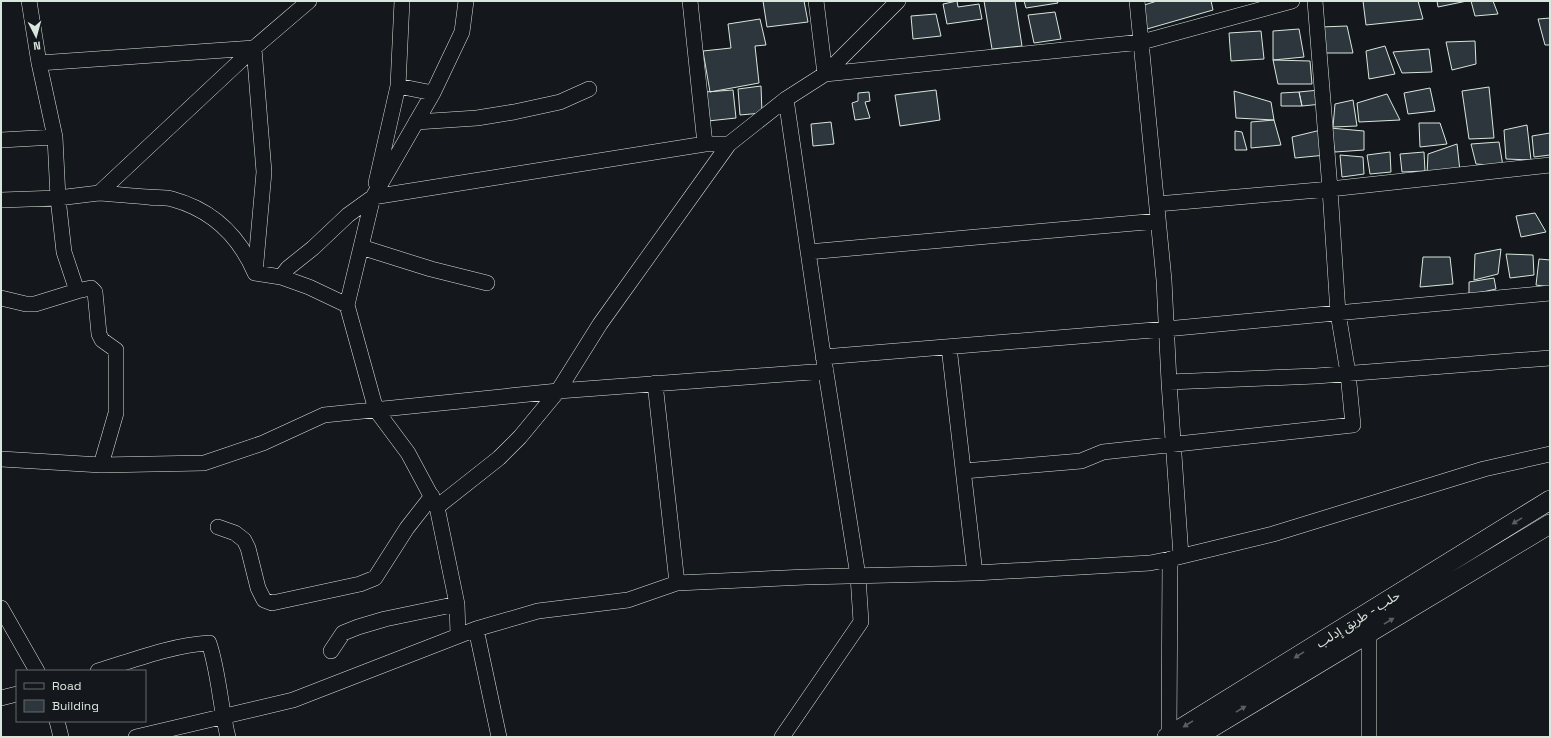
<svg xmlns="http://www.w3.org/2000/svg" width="1551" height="738" viewBox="0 0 1551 738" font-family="'Space Grotesk','Noto Sans Arabic',sans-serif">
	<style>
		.building { fill: #2c363c; stroke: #d8e6dc }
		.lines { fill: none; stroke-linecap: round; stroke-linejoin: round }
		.minor-casing { stroke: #d8e6dc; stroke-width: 16 }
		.major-casing { stroke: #d8e6dc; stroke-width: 20 }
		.minor { stroke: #14181c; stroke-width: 15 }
		.major { stroke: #14181c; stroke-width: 19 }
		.oneway { fill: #59605f }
		.labels { text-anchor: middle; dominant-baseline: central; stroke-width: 3; stroke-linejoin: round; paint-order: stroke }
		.street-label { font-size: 13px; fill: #d8e6dc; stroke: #14181c }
	</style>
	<rect width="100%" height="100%" fill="#14181c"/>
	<path class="building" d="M 763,1 L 804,1 L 808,22 L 767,27 Z
		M 957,1 L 958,7 L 979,4 L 982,19 L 947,24 L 943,4 Z
		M 984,1 L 1015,1 L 1022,46 L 992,49 Z
		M 1024,1 L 1057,1 L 1058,3 L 1026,8 Z
		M 1157,1 L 1211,1 L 1213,10 L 1147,29 L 1141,6 Z
		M 1363,1 L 1418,1 L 1423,19 L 1366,25 Z
		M 1437,1 L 1467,1 L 1438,7 Z
		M 1471,1 L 1493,1 L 1498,14 L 1475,16 Z
		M 1055,12 L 1061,39 L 1034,43 L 1028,15 Z
		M 936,14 L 941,36 L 913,39 L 911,16 Z
		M 1550,18 L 1550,45 L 1545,45 L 1538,19 Z
		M 760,19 L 766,45 L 755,46 L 759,83 L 710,92 L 703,51 L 731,48 L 728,24 Z
		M 1347,26 L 1353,53 L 1323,53 L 1320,27 Z
		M 1299,29 L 1304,57 L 1273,60 L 1273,31 Z
		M 1261,31 L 1264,59 L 1231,61 L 1229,33 Z
		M 1475,41 L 1476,64 L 1452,70 L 1446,42 Z
		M 1385,46 L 1395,74 L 1369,79 L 1366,51 Z
		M 1429,49 L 1432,72 L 1402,73 L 1393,52 Z
		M 1273,60 L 1310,61 L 1312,84 L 1278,84 Z
		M 761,86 L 762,113 L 740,115 L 738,89 Z
		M 1489,87 L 1494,138 L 1469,139 L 1462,91 Z
		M 1430,88 L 1435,111 L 1408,114 L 1404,93 Z
		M 733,90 L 736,118 L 708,121 L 705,92 Z
		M 936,90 L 940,120 L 900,126 L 895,95 Z
		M 1319,90 L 1322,104 L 1302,106 L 1299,92 Z
		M 1234,91 L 1271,102 L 1274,120 L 1236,118 Z
		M 869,92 L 870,101 L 865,102 L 870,118 L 855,120 L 852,103 L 858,101 L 858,93 Z
		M 1299,92 L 1302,106 L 1281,106 L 1281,93 Z
		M 1387,94 L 1400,120 L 1359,122 L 1357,103 Z
		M 1353,100 L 1357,126 L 1333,127 L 1335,104 Z
		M 1274,120 L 1281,145 L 1251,148 L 1251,122 Z
		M 831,122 L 834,144 L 813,146 L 811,124 Z
		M 1419,123 L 1440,123 L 1447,144 L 1420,147 Z
		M 1527,125 L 1531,160 L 1506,159 L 1504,130 Z
		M 1330,128 L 1364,131 L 1364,150 L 1335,152 Z
		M 1325,129 L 1326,155 L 1295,158 L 1292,137 Z
		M 1235,131 L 1242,132 L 1247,150 L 1235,150 Z
		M 1550,133 L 1550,155 L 1534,157 L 1532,136 Z
		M 1499,142 L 1503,166 L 1476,164 L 1471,144 Z
		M 1457,144 L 1460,171 L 1427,175 L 1428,154 Z
		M 1390,152 L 1391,172 L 1370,174 L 1367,155 Z
		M 1424,152 L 1425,171 L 1402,172 L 1400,154 Z
		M 1340,155 L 1363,157 L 1364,174 L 1342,177 Z
		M 1535,213 L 1546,232 L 1521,237 L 1516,216 Z
		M 1501,249 L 1498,274 L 1474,280 L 1475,254 Z
		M 1506,254 L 1533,255 L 1534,275 L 1510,278 Z
		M 1423,257 L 1450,257 L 1453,284 L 1420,287 Z
		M 1539,259 L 1550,260 L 1550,287 L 1536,285 Z
		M 1494,278 L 1496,289 L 1469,295 L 1469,282 Z"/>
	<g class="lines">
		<g class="minor-casing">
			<path id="minor" d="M 29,1 L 39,63 L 55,137 L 58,198 L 64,252 L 77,291
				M 690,1 L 705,144
				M 816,1 L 825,74 L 1142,42 L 1292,1
				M 1137,1 L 1164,280 L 1169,382 L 1181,556
				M 39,63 L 254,48 L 264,172 L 255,273
				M 398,86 L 433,93
				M 416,122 L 477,118 L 514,112 L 560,102 L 589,89
				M 1,140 L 55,137
				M 376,183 L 398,86 L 402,1
				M 99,193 C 115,194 131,196 148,197 C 156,198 164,197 172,199 C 213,210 239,236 255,273 L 281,277 L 288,268 L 313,248 L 348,215 L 373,197 L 433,93 L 462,32 L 466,1
				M 1,200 L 58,198 L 99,193 L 254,48 L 309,1
				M 1157,204 L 1330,189 L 1315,1
				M 361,247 L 431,269 L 487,283
				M 808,252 L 1158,221
				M 281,277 L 309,287 L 347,305
				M 1,298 L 26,304 L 35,304 L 77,291 L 91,288 L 95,292 L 99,334 L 102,340 L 116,350 L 116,413 L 101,465
				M 949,347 L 975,573
				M 823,357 L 1166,329 L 1550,293
				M 1169,382 L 1316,376 L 1550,358
				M 655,383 L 677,583
				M 1,459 L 101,465 L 204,463 L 263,443 L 324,415 L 558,391 L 826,371
				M 964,471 L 1081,461 L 1103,452 L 1353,425 L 1348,373 L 1338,313 L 1330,189 L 1550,165
				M 437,507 L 499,458 L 520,437 L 558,391 L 600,324 L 729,144
				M 218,527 L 235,533 L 244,540 L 248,548 L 258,588 L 264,600 L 272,603 L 360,584 L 375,578 L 407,528 L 432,496
				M 1,608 L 37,671
				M 476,629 L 499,737
				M 1369,633 L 1369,737
				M 458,635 L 457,604 L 437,507 L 408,453 L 376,410 L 347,305 L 373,197 L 705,144 L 729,144 L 786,99 L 825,74 L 898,1
				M 331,651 L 343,633 L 358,627 L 385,619 L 457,604
				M 98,671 C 134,660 172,645 209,643 C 219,673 220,706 228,737
				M 1,698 L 17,694
				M 57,721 L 61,737
				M 1169,736 L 1170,559
				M 136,737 L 293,700 L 476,629 L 538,611 L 628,600 L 677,583 L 806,577 L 975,573 L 1150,563 L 1170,559 L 1273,534 L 1484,469 L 1550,454
				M 782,737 L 861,622 L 858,576 L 821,341 L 786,99"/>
		</g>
		<g class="major-casing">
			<path id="major" d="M 1167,737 L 1550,500
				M 1196,737 L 1550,524"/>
		</g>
		<use href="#minor" class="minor"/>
		<use href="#major" class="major"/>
	</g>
	<defs><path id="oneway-solid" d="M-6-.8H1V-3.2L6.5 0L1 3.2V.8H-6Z"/></defs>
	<g class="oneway">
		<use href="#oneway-solid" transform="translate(1517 521) rotate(148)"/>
		<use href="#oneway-solid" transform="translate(1389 621) rotate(-31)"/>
		<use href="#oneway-solid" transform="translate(1299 655) rotate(148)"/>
		<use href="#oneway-solid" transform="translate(1241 709) rotate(-31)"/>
		<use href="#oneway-solid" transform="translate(1188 724) rotate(148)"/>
	</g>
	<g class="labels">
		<g class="street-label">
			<text transform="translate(1358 619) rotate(-32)">حلب - طريق إدلب</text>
		</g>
	</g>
	<rect width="1551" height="738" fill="none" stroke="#d8e6dc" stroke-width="4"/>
	<rect x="16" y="670" width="130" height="52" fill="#14181c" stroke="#626a69"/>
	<rect x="24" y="683" width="20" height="6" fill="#14181c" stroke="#626a69"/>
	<text x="52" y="690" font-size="12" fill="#d8e6dc">Road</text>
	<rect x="24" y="700" width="20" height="12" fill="#2c363c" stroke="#626a69"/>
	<text x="52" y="710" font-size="12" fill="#d8e6dc">Building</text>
	<g transform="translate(36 36) rotate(174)" stroke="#14181c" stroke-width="3" paint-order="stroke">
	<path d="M0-3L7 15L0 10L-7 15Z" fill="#d8e6dc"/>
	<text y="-6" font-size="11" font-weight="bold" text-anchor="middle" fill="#d8e6dc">N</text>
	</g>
</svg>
